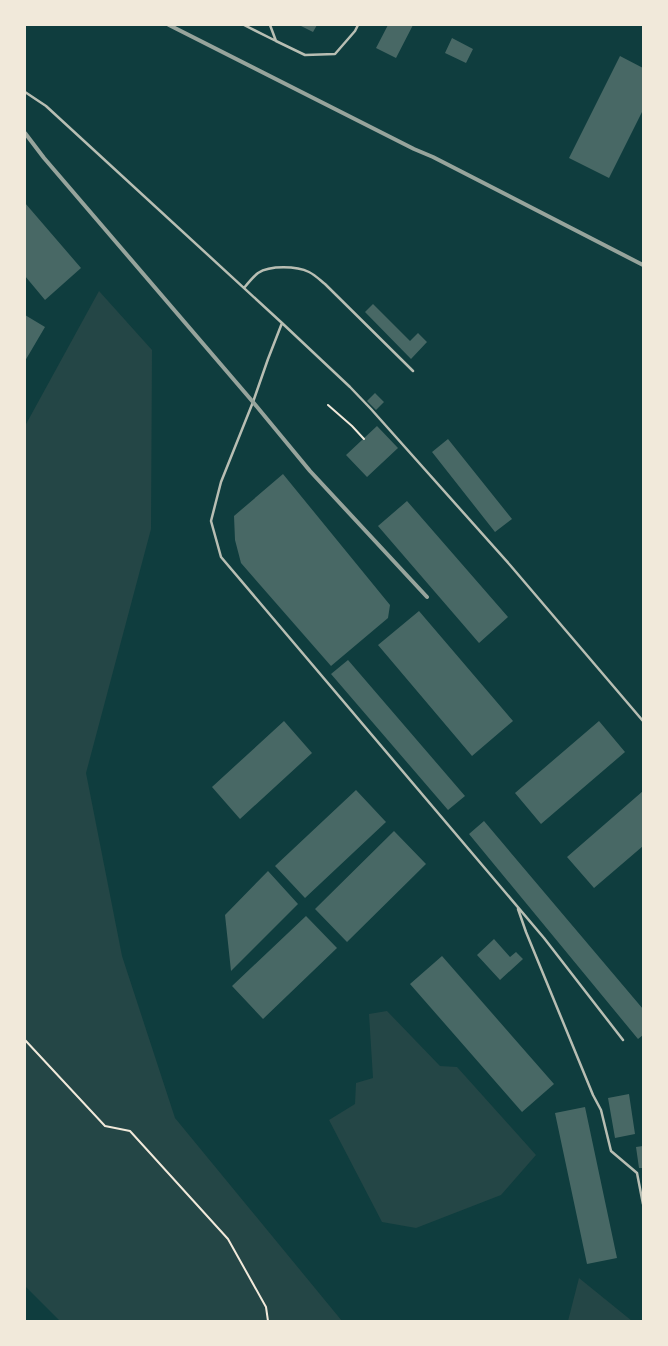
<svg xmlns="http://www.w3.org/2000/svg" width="668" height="1346" viewBox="0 0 668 1346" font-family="'Source Sans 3',sans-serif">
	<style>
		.green { fill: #244646 }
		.building { fill: #486865 }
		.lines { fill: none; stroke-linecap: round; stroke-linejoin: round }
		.path { stroke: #f1e9da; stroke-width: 2 }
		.service { stroke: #b8beb3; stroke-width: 2.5 }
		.rail { stroke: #97a49c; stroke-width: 4 }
	</style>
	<rect width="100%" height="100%" fill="#0f3d3e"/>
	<path class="green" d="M 99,291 L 152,350 L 151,529 L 86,773 L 122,956 L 175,1118 L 342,1321 L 60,1321 L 25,1286 L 25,426 Z
		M 387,1011 L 440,1066 L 457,1067 L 536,1155 L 501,1195 L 416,1228 L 382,1222 L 329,1120 L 355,1104 L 356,1083 L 373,1078 L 369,1014 Z
		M 579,1278 L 632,1321 L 568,1321 Z"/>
	<path class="building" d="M 299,25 L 317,25 L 313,32 Z
		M 388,25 L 413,25 L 396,58 L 376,48 Z
		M 452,38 L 473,49 L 466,63 L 445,53 Z
		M 620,56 L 643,68 L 643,110 L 609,178 L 569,158 Z
		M 25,203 L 81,268 L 45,300 L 25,276 Z
		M 373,304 L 410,341 L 418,333 L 427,342 L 411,359 L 365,312 Z
		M 25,315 L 45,327 L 25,361 Z
		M 375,393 L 384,402 L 376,410 L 367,401 Z
		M 377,426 L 398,448 L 367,477 L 346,455 Z
		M 448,439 L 512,519 L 495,532 L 432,452 Z
		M 283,474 L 390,605 L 388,618 L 331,666 L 241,563 L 235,540 L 234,516 Z
		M 407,501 L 508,617 L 479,643 L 378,526 Z
		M 419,611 L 513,721 L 472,756 L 378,645 Z
		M 348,660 L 465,796 L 448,810 L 331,674 Z
		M 284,721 L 312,753 L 240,819 L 212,787 Z
		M 599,721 L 625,752 L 541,824 L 515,793 Z
		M 356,790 L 386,822 L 305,898 L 275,866 Z
		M 643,791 L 643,846 L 594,888 L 567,857 Z
		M 484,821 L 643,1009 L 643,1035 L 638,1039 L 469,834 Z
		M 394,831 L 426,864 L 347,942 L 315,909 Z
		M 268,871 L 298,904 L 231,971 L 225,915 Z
		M 306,916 L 337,948 L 263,1019 L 232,986 Z
		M 494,939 L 510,957 L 516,952 L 523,959 L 500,980 L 477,955 Z
		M 442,956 L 554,1084 L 522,1112 L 410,984 Z
		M 629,1094 L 635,1134 L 615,1138 L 608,1098 Z
		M 585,1107 L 617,1258 L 587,1264 L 555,1113 Z
		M 643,1146 L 643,1168 L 639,1168 L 636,1147 Z"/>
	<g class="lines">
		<path class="path" d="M 328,405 L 352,426 L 364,439
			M 25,1040 L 105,1126 L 130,1131 L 228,1239 L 266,1307 L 268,1321"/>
		<path class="service" d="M 244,25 L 276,41
			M 270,25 L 276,41 L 305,55 L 335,54 L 355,31 L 358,25
			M 25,92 L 46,106 L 282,323 L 268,359 L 253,402 L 221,482 L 211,521 L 221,557 L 544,938 L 623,1040
			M 244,288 C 248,283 253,277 258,273 C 270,265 297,266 309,272 C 315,275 320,280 325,284 L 413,371
			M 282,323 L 350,387 L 371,409 L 510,565 L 643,721
			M 518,909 L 526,932 L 593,1095 L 601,1110 L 611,1151 L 637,1173 L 643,1204"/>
		<path class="rail" d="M 169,25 L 414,149 L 433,157 L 643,265
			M 25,133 L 44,158 L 253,402 L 310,471 L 427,597"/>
	</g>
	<rect width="668" height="1346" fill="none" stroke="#f1e9da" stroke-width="52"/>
</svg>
